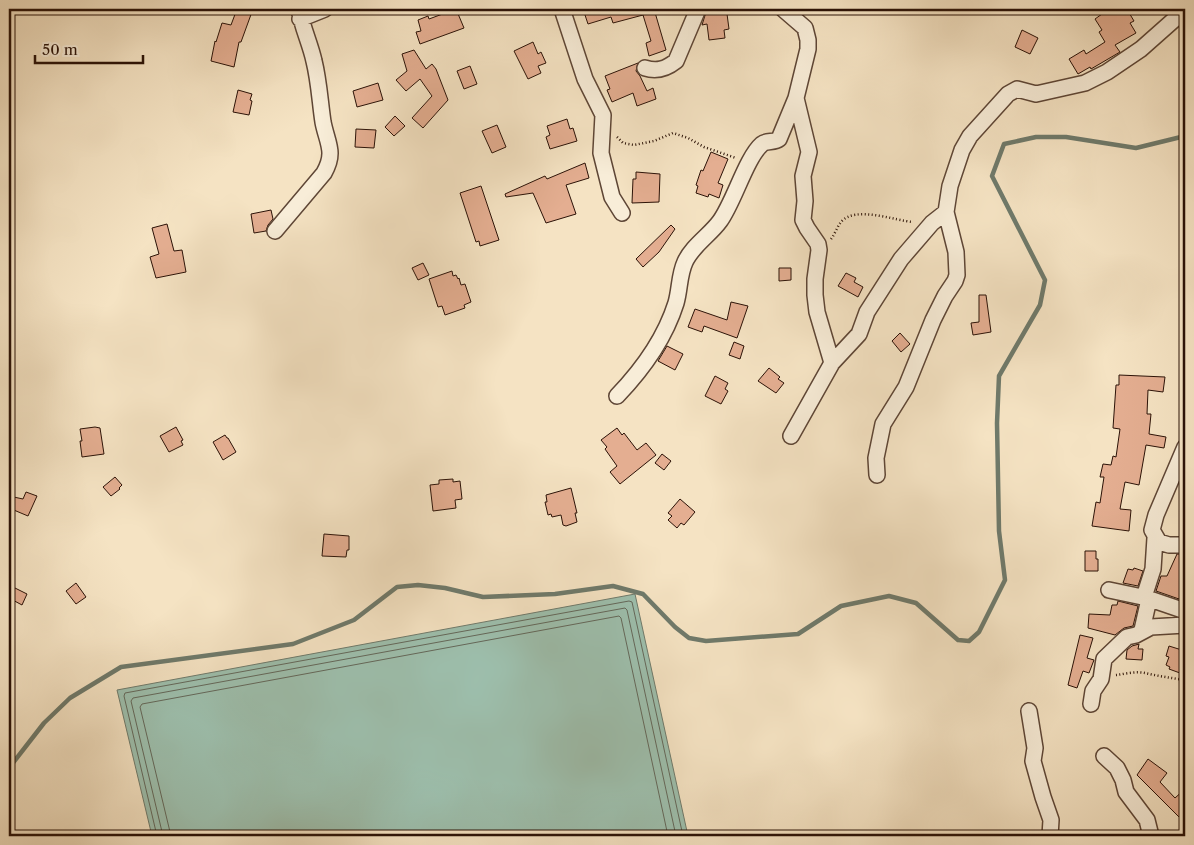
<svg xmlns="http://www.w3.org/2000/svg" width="1194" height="845" viewBox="0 0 1194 845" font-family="'Libre Caslon Text',serif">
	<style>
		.water { fill: #9dbfad; stroke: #6f7a6b }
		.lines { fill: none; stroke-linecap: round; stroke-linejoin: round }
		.shore { stroke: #64685a; stroke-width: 1 }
		.stream { stroke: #6f7a6b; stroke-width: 4.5 }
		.building { fill: #e4ae91; stroke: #2b1207 }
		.minor-casing { stroke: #5e4636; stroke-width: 18 }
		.path { stroke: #2b1207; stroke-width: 2.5; stroke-dasharray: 1 2.5; stroke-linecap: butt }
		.minor { stroke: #f8edd8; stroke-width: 15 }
	</style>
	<rect width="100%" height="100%" fill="#f5e3c3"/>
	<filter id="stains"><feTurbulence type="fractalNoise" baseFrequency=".004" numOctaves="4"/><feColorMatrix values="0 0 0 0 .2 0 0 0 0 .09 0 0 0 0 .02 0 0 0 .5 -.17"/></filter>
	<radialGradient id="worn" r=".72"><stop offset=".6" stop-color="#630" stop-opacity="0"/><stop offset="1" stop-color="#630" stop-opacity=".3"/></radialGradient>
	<path class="water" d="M 635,594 L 688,836 L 152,836 L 117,690 Z"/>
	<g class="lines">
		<path class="shore" d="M 157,836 L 124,696 L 125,693 L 629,601 L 632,602 L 683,836
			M 163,836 L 131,701 L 133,698 L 625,608 L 627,610 L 676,836
			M 171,836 L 140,707 L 142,704 L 619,616 L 621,618 L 668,836"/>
		<path class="stream" d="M 9,768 L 44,723 L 70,698 L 121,667 L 293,644 L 354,620 L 397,587 L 418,585 L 445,588 L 483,597 L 555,594 L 613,586 L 643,594 L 675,627 L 689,638 L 706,641 L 798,634 L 841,606 L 889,596 L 916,603 L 958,640 L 969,641 L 979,632 L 1005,580 L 999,531 L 997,423 L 999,376 L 1040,305 L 1045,280 L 992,176 L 1004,144 L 1036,137 L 1066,137 L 1136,148 L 1185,136"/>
	</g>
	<path class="building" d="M 237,9 L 253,9 L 241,42 L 239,42 L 234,67 L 211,61 L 215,41 L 216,42 L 222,23 L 231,25 Z
		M 456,9 L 464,28 L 420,44 L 416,32 L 421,31 L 418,20 L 428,16 L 429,19 Z
		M 583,9 L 654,9 L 666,50 L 649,56 L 646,43 L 651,41 L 643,15 L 613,23 L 611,17 L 588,24 Z
		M 707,9 L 722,9 L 723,14 L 727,14 L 729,29 L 724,30 L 725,38 L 709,40 L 707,24 L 702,25 Z
		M 1109,9 L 1121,9 L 1124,14 L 1128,11 L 1134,21 L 1130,23 L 1136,33 L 1115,45 L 1120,52 L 1091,69 L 1090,67 L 1078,74 L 1069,59 L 1084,50 L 1086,54 L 1105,42 L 1099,32 L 1102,30 L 1095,19 Z
		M 1022,30 L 1038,38 L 1030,54 L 1015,47 Z
		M 533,42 L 538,54 L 541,52 L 546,63 L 538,66 L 541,73 L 528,79 L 514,51 Z
		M 414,50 L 426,69 L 432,64 L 436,69 L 448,100 L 423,128 L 412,118 L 432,96 L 420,79 L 406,91 L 396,80 L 407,71 L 402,54 Z
		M 638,63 L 636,71 L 640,76 L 647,91 L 653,88 L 656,99 L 637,106 L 633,93 L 612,102 L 607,90 L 610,89 L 605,76 Z
		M 470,66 L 477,84 L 464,89 L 457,71 Z
		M 378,83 L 383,100 L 357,107 L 353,91 Z
		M 238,90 L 252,94 L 250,100 L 252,101 L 249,115 L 233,112 Z
		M 395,116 L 405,126 L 394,136 L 385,127 Z
		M 567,119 L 570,129 L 573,128 L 577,141 L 550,149 L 546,137 L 550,135 L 547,126 Z
		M 497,125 L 506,147 L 492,153 L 482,131 Z
		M 356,129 L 376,130 L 374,148 L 355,147 Z
		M 711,152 L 728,159 L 718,183 L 723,185 L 719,198 L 709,194 L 708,197 L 696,193 L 698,186 L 696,185 L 701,170 L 703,171 Z
		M 585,163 L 589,178 L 566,185 L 576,214 L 546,223 L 533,193 L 506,197 L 505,194 L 545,176 L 547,179 Z
		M 636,172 L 660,174 L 659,202 L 632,203 L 633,179 L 636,179 Z
		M 481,186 L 499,240 L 480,246 L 479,241 L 476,242 L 460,193 Z
		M 271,210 L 273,219 L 268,225 L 266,231 L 254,233 L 251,214 Z
		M 167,224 L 174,251 L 182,250 L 186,272 L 156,278 L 150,257 L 159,254 L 152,228 Z
		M 671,225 L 675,229 L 659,252 L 643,267 L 636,259 Z
		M 423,263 L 429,275 L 418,280 L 412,268 Z
		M 779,268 L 791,268 L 791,280 L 779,281 Z
		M 452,271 L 453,276 L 456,275 L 458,279 L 459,278 L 461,285 L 465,284 L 471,302 L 464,305 L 465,308 L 445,315 L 442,306 L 438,307 L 429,279 Z
		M 846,273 L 856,278 L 854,282 L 863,287 L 858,297 L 838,286 Z
		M 979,295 L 986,295 L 991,332 L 973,335 L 971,323 L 979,322 Z
		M 731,302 L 748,306 L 737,338 L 704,326 L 702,332 L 688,327 L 695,309 L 727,320 Z
		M 900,333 L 910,344 L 901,352 L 892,341 Z
		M 734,342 L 744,346 L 740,359 L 729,355 Z
		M 667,346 L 683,354 L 675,370 L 658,361 Z
		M 769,368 L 780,377 L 778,379 L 784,383 L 776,393 L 758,381 Z
		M 1119,375 L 1165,377 L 1163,392 L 1148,390 L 1147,414 L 1151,414 L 1149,434 L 1166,437 L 1164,448 L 1146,445 L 1139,485 L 1125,482 L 1120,509 L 1131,510 L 1129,531 L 1092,526 L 1096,502 L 1100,503 L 1104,477 L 1100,477 L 1103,464 L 1111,465 L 1113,456 L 1116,457 L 1120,429 L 1113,428 L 1116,385 L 1119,385 Z
		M 715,376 L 728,383 L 725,389 L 728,391 L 721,404 L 705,396 Z
		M 95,427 L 100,428 L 104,454 L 82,457 L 80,441 L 82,441 L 80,429 Z
		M 176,427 L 183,440 L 181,441 L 183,445 L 169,452 L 160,436 Z
		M 617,428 L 622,435 L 624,433 L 637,450 L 646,443 L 656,455 L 620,484 L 610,472 L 617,466 L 605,449 L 607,447 L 601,440 Z
		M 225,435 L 227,438 L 228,438 L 236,452 L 223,460 L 213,442 Z
		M 662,454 L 671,461 L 664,470 L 655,463 Z
		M 115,477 L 122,485 L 119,488 L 120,489 L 111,496 L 103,487 Z
		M 453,479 L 453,482 L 460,481 L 462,499 L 455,500 L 456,508 L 433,511 L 430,485 L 439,484 L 439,480 Z
		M 571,488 L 577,513 L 575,513 L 577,522 L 566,526 L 563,525 L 561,515 L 552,517 L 551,514 L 548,515 L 545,502 L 547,502 L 546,495 Z
		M 26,492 L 37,496 L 28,516 L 9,508 L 9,496 L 23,499 Z
		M 680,499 L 695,512 L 684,525 L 681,523 L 677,528 L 668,520 L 672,516 L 668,513 Z
		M 324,534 L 349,536 L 349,550 L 347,550 L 346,557 L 322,556 Z
		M 1085,551 L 1096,551 L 1096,559 L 1098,559 L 1098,571 L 1085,571 Z
		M 1177,554 L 1185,554 L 1185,582 L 1179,599 L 1156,591 L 1161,576 L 1167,576 Z
		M 1134,568 L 1143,571 L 1138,586 L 1123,583 L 1128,569 L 1133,570 Z
		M 76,583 L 86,597 L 76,604 L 66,591 Z
		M 9,585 L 27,594 L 22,605 L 9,598 Z
		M 1118,601 L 1138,606 L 1133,626 L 1124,628 L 1115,635 L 1088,628 L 1089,614 L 1110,615 L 1112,605 L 1117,605 Z
		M 1080,635 L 1093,638 L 1087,658 L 1094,660 L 1089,673 L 1083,671 L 1077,688 L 1068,685 Z
		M 1139,644 L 1138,649 L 1143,649 L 1142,660 L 1126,659 L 1127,650 L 1132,646 Z
		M 1169,646 L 1185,651 L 1185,670 L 1181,669 L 1180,673 L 1169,669 L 1170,667 L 1166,665 L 1169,657 L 1166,656 Z
		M 1148,759 L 1167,773 L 1160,782 L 1175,798 L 1185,789 L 1185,823 L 1137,775 Z"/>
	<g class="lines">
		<g class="minor-casing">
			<path id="minor" d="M 562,9 L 585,79 L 603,115 L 601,153 L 612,197 L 622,213
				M 783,9 L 805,28 L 808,40 L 808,49 L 796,98 L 809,152 L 803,176 L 805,201 L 803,220 L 807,228 L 818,244 L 819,250 L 815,279 L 815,295 L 817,312 L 832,363 L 791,436
				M 300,19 L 325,9
				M 645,68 C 657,72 666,69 676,61 L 698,9
				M 275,231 L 324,173 C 336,152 327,143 323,122 C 320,102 319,81 314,61 C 310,43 302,27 299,9
				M 832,363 L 859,334 L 867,312 L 901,259 L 932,223 L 946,212
				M 617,396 C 642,370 665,338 676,303 C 680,289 679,275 685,262 C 692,246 710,235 720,221 C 734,202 746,158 762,144 C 767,140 774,143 779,139 L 796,98
				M 1185,447 L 1156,515 L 1152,530 L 1159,542 L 1169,545 L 1185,545
				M 877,475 L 876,458 L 883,424 L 906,387 L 933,320 L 945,296 L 955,281 L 957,275 L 956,252 L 946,212 L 950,186 L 962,150 L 970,136 L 1008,94 L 1017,89 L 1036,94 L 1085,83 L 1107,72 L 1141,49 L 1185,10
				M 1109,590 L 1147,598 L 1185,611
				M 1144,597 L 1153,569 L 1155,538
				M 1142,630 L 1149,599
				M 1091,704 L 1093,691 L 1101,679 L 1104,659 L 1127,637 L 1136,635 L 1151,627 L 1185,625
				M 1029,711 L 1035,748 L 1033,761 L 1043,797 L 1051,820 L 1050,836
				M 1104,756 L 1117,768 L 1123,780 L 1126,792 L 1147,820 L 1151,836"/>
		</g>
		<path class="path" d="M 617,137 L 623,143 L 634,145 L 654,141 L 673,133 L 688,138 L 704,147 L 736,158
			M 831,239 C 835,234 837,227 841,222 C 855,205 896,221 913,222
			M 1116,675 C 1125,674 1136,671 1145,673 C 1158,676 1171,678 1185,680"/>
		<use href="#minor" class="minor"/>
	</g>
	<rect width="1194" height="845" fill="none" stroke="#f5e3c3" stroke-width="30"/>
	<rect x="10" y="10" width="1174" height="825" fill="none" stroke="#2b1207" stroke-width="2.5"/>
	<rect x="15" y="15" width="1164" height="815" fill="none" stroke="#2b1207"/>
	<path d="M35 55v8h108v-8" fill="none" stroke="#2b1207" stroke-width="2.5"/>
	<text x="42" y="55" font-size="15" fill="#2b1207" stroke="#f8edd8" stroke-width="4" paint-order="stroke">50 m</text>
	<rect width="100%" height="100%" filter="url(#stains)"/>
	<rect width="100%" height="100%" fill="url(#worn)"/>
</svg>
